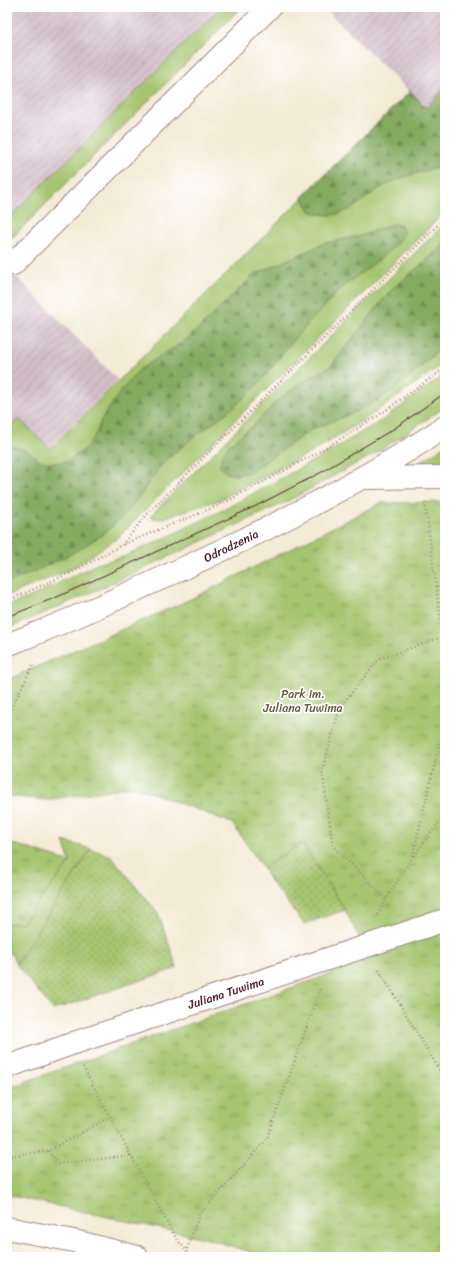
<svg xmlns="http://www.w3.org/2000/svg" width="452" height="1264" viewBox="0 0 452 1264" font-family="Sriracha,sans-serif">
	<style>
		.industrial { fill: url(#industrial-furrows) }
		.grass { fill: #a5c56e; stroke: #78724c }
		.forest { fill: url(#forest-firs); stroke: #676446 }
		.park { fill: url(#park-tufts); stroke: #78724c }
		.garden { fill: url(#garden-dots); stroke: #78724c }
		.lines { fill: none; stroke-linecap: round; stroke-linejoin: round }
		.minor-casing { stroke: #9f8580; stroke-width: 24 }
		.path { stroke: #9f8580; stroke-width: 2.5; stroke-dasharray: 1 3; stroke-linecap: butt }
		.minor { stroke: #fff; stroke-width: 22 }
		.tram { stroke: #4a1f2b; stroke-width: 1 }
		.labels { text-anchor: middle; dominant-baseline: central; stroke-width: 3.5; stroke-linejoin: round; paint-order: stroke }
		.street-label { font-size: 12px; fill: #4a1f2b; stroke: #fff }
		.park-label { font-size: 12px; fill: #6a5942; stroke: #fff }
	</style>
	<defs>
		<pattern id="industrial-furrows" width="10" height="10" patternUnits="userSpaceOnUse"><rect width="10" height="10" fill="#d2bdc7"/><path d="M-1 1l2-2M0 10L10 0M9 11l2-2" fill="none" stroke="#b6a2ab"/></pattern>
		<pattern id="forest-firs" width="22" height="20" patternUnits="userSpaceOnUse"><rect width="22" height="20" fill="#84aa61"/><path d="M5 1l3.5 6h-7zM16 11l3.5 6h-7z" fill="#6e8a50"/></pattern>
		<pattern id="park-tufts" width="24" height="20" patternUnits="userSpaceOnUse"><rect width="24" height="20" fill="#a5c56e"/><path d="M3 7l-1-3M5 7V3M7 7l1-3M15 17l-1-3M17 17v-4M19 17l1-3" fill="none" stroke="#889f5b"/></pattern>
		<pattern id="garden-dots" width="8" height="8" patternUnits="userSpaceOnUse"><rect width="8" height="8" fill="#a5c56e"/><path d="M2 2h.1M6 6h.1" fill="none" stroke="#889f5b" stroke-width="1.8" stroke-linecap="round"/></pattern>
	</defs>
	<rect width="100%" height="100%" fill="#fff"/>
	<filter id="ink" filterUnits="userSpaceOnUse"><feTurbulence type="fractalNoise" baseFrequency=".025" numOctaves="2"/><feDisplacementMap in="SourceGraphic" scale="8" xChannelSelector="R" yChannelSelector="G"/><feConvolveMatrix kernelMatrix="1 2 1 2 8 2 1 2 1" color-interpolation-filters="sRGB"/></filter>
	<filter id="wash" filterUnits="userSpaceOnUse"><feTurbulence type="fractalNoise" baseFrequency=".012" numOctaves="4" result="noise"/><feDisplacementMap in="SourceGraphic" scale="16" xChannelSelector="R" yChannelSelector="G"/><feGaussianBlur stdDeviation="0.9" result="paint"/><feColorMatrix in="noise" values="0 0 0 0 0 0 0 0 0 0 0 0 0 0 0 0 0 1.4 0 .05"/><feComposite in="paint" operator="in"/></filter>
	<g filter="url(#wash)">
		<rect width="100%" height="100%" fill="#f4ebd6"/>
		<path class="industrial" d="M 7,7 L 221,7 L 7,220 Z
			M 323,7 L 445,7 L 445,88 L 426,108 Z
			M 7,267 L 118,380 L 49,449 L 19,419 L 7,429 Z"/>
		<path class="grass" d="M 221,7 L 242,7 L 14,236 L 7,238 L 7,220 Z
			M 445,88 L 445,212 L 116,539 L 71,569 L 7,596 L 7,429 L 19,419 L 50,449 L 410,91 L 426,108 Z
			M 445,223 L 445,362 L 376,412 L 315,450 L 219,500 L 160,519 L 151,518 L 151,515 L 163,503 Z
			M 445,374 L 445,407 L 376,453 L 286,502 L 106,586 L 7,629 L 7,606 L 35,595 L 97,564 L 123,557 L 161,540 L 225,509 L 320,457 L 384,419 Z
			M 445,446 L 445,465 L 428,466 L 420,462 Z
			M 63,841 L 91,849 L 16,964 L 11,953 L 7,954 L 7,924 L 22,923 L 70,862 Z"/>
		<path class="forest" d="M 445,88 L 445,164 C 427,172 407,174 390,183 C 359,197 350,224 311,212 L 302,197 L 410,91 L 426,108 Z
			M 393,224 L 401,225 L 404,234 C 384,262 352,275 330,300 C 318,313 307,325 295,338 C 282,353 271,371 257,385 C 231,413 197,432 169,458 C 152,474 143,494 128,511 C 97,546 49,565 7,583 L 7,445 L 28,451 L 39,460 L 51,463 L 66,462 L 85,449 L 97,432 L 101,420 L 121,391 L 139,370 L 189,338 L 254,275 L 325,243 L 360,236 Z
			M 445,244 L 445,345 L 406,380 L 377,401 L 346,416 L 312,429 L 252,471 L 238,475 L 227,473 L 219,466 L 223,453 L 230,444 L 254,425 L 276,402 L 302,382 L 331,366 L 390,291 Z"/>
		<path class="park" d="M 445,502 L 445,1257 L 268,1257 L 204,1238 L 7,1195 L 7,1088 L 359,964 L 361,941 L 345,910 L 302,843 L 263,868 L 232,823 L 134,786 L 46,800 L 7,796 L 7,680 L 191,599 L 381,503 Z
			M 7,844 L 17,845 L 70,862 L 22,923 L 7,924 Z"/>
		<path class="garden" d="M 302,843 L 345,910 L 304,924 L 271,882 L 263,868 Z
			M 91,849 L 111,856 L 158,913 L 177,968 L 53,1010 L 16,964 Z"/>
	</g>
	<g filter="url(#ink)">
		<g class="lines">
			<g class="minor-casing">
				<path id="minor" d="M 7,258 L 13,264 L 270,7
					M 364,478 L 445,477
					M 7,645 C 56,626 104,605 151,583 C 253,537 352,488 445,427
					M 7,1067 L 74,1043 L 445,920
					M 7,1228 L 74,1241 L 137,1257"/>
			</g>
			<path class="path" d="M 425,503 L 439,609 L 445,637
				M 124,544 L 222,504 L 317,453 L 379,415 L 445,368
				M 7,601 L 72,572 L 122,545 L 149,512 L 445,218
				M 7,716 L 34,663
				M 414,856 L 445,814
				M 386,899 L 333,846 L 322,771 L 340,707 L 379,659 L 445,636
				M 378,915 L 386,899 L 412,858 L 445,721
				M 7,962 L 12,961
				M 379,970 L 445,1079
				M 83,1067 L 174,1235 L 191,1257
				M 48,1151 L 58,1164 L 131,1155
				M 7,1156 L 48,1151 L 110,1117
				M 187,1249 L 199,1215 L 267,1139 L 320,989"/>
			<use href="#minor" class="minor"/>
			<path class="tram" d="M 7,617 L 57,597 L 256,506 L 320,473 L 395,428 L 445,393"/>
		</g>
	</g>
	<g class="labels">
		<g class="street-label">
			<text transform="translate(231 546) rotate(-26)">Odrodzenia</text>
			<text transform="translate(226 993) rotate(-18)">Juliana Tuwima</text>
		</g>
		<g class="park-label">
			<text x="303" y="694">Park im.<tspan x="303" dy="14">Juliana Tuwima</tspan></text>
		</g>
	</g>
	<rect width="452" height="1264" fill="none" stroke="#fff" stroke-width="24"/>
</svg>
